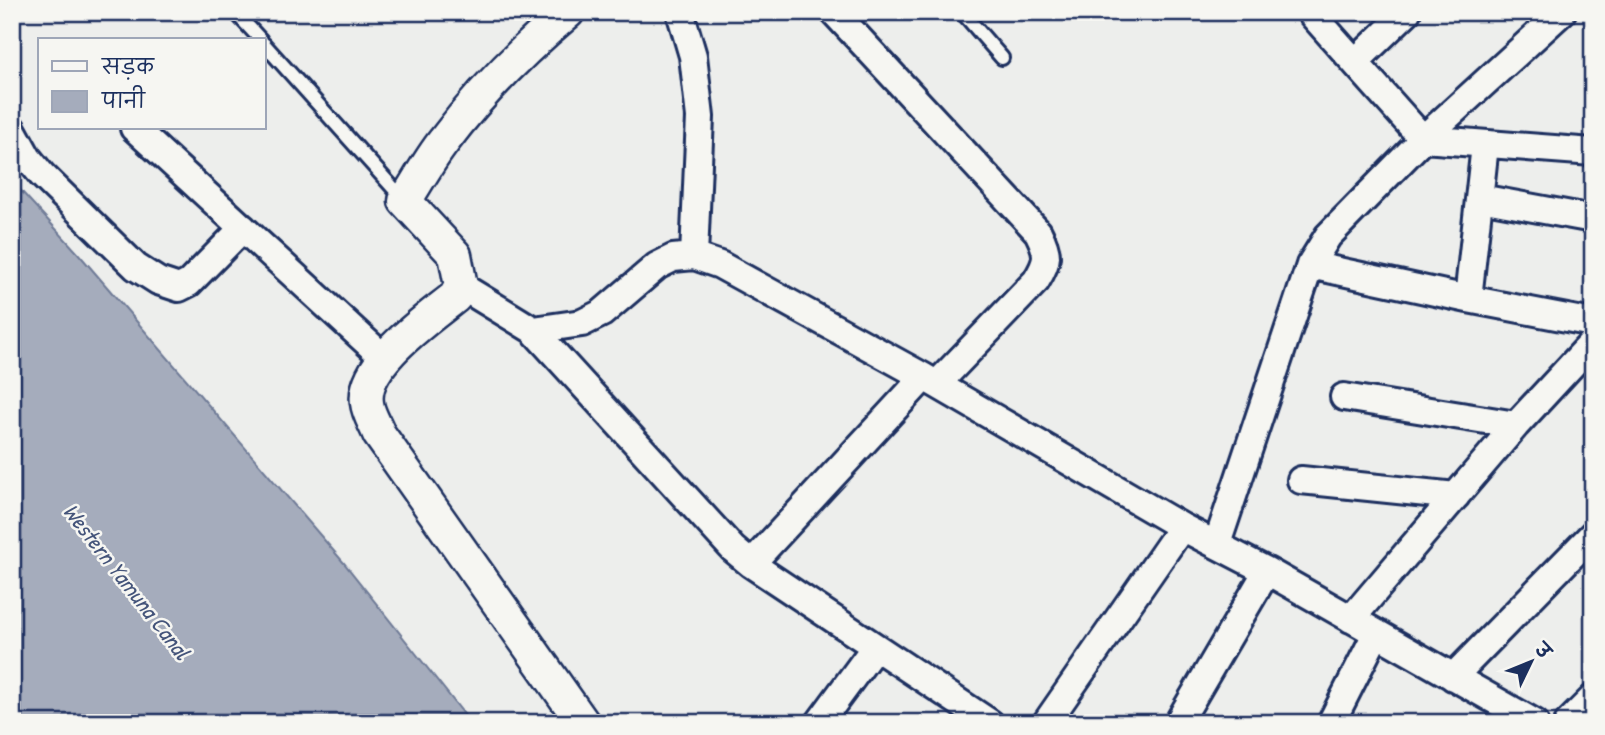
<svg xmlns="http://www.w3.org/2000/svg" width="1605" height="735" viewBox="0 0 1605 735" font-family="'Patrick Hand','Playpen Sans Deva',sans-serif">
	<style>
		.water { fill: #a5acbc; stroke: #6e7a96; stroke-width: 2 }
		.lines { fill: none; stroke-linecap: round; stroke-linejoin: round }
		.service-casing { stroke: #1b2f5e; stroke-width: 18 }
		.minor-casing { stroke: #1b2f5e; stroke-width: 32 }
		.tertiary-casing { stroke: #1b2f5e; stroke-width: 37 }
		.service { stroke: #f6f6f2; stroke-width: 12 }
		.minor { stroke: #f6f6f2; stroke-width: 26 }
		.tertiary { stroke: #f6f6f2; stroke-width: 32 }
		.labels { text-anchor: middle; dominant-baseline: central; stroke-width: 5; stroke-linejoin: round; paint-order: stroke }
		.water-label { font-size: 23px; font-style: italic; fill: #44547a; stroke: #f6f6f2 }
	</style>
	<rect width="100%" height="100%" fill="#edeeec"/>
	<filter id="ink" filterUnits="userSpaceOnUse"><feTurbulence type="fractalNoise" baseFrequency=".0143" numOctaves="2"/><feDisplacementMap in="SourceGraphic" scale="14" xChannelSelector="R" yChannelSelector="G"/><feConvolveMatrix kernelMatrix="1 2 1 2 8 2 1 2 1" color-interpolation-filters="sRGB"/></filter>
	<g filter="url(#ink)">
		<path class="water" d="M 12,181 L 77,252 L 344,563 L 471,723 L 12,723 Z"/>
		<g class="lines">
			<g class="service-casing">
				<path id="service" d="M 235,12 L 261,40
					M 962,12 L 1002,58
					M 264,44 L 404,200"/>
			</g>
			<g class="minor-casing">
				<path id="minor" d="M 680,12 L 693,56 L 700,117 L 694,256
					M 834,12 L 1038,232 C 1049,254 1049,260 1036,281 L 937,384
					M 1310,12 L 1423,139 L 1593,152
					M 1355,62 L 1407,12
					M 134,128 L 384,358
					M 12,129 L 28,158 L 42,175 L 136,267 L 158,281 L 179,288 L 189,283 L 243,228
					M 1480,198 L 1593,219
					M 1310,265 L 1468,299 L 1593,323
					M 461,286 L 533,330 L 582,323 L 602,313 L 657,266 L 673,258 L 694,256 L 720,265 L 924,377 L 1182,527 L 1267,571 L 1535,723
					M 1468,299 L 1485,145
					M 533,330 L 733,549 L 751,564 L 990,723
					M 1344,397 L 1516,425
					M 1301,480 L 1456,496
					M 1217,544 L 1310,265 L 1328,236 L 1423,139 L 1562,12
					M 751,564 L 924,377
					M 1351,619 L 1516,425 L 1593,342
					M 1453,677 L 1593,534
					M 819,723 L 875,647
					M 1046,723 L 1182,527
					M 1178,723 L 1267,571
					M 1331,723 L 1376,634
					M 1568,723 L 1593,698"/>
			</g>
			<g class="tertiary-casing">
				<path id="tertiary" d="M 568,12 C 523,50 479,94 444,141 C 429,160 418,181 405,201 L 455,255 L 461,286 L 455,297 C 428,319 361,364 367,403 C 368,413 375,424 379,434 L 583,723"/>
			</g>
			<use href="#service" class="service"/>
			<use href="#minor" class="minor"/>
			<use href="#tertiary" class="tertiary"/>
		</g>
	</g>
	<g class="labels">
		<g class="water-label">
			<text transform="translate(127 581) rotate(52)">Western Yamuna Canal</text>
		</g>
	</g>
	<rect width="1605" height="735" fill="none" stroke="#f6f6f2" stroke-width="42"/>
	<rect x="21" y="21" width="1563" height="693" fill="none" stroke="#1b2f5e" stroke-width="2.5" filter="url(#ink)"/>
	<rect x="38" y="38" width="228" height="91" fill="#f6f6f2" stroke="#9ea6b7" stroke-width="2"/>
	<rect x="52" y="61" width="35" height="10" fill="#f6f6f2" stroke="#9ea6b7" stroke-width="2"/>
	<text x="102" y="74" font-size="21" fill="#1b2f5e">सड़क</text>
	<rect x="52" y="91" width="35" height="21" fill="#a5acbc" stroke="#9ea6b7" stroke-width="2"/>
	<text x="102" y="108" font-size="21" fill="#1b2f5e">पानी</text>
	<g transform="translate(1531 662) rotate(47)" stroke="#f6f6f2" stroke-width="5" paint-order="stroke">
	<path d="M0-5L12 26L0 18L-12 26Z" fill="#1b2f5e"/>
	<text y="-10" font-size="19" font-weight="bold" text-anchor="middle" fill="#1b2f5e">उ</text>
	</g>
</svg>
